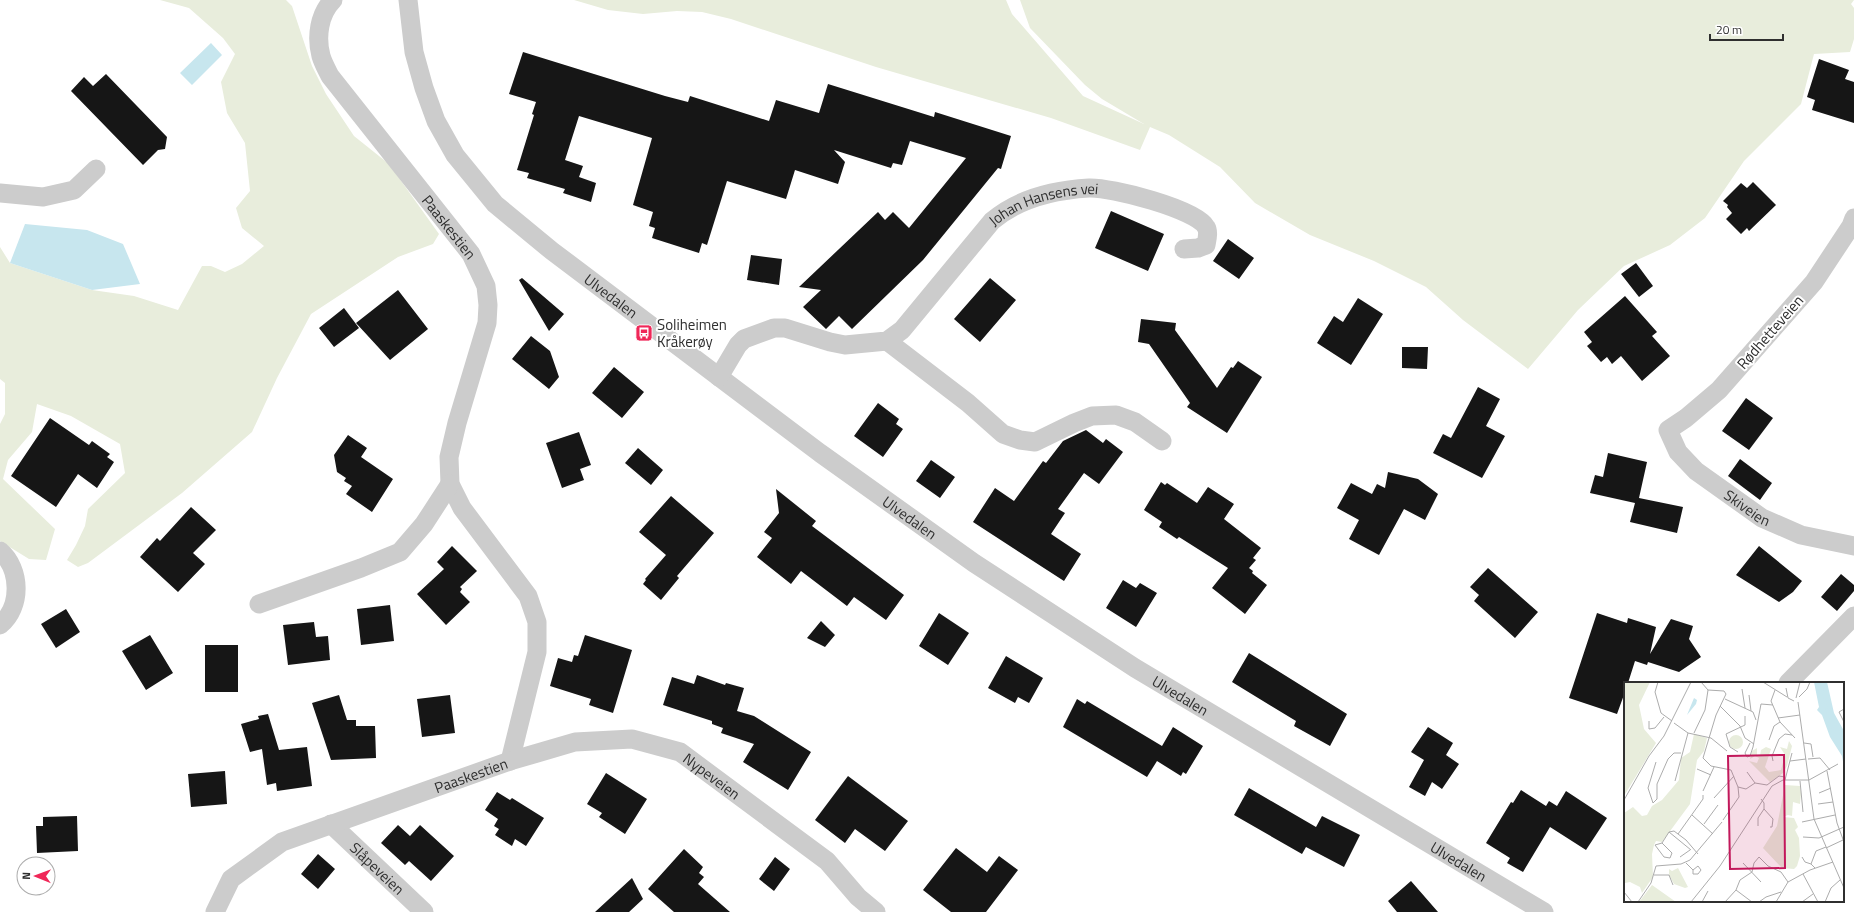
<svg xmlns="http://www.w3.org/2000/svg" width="1854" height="912" viewBox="0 0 1854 912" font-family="'Titillium Web',sans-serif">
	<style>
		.green { fill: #e8eddc }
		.water { fill: #c7e6ee }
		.building { fill: #161616 }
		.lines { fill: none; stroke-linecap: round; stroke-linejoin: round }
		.minor { stroke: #ccc; stroke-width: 19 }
		.labels { text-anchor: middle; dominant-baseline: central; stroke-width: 4; stroke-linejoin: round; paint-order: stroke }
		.street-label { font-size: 15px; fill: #2f2f2f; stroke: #fff }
		.poi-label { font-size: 15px; fill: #2f2f2f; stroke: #fff; text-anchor: start }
		.inset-river { fill: none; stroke: #c7e6ee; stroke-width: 2 }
		.inset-road { fill: none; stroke: #acacac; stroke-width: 1 }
		.view { fill: #c2185b; fill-opacity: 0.15; stroke: #c2185b; stroke-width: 2 }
		.inset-edge { fill: none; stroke: #2f2f2f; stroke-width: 2 }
	</style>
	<rect width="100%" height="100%" fill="#fff"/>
	<path class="green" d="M 160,0 L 286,0 L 292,6 L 312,66 L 326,94 L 354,136 L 389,164 L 439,234 L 433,244 L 398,257 L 311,314 L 277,378 L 252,432 L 182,493 L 88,563 L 78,567 L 67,560 L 76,545 L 85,526 L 88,509 L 125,473 L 120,444 L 71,416 L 37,404 L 32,432 L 8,460 L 3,479 L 55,529 L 46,560 L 29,559 L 0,541 L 0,424 L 5,414 L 5,383 L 0,379 L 0,247 L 10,263 L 92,290 L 134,296 L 178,310 L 202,266 L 211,266 L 225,272 L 242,264 L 264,246 L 242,228 L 236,208 L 250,191 L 245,143 L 227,113 L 221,82 L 235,54 L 223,38 L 189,8 Z
		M 574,0 L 1006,0 L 1012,14 L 1083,96 L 1144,124 L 1102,99 L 1085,85 L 1030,28 L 1020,0 L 1854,0 L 1851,4 L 1854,8 L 1854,39 L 1850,52 L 1814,54 L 1801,104 L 1744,161 L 1705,218 L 1670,245 L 1624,266 L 1578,310 L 1528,369 L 1463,320 L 1426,287 L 1374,261 L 1310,235 L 1255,203 L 1220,167 L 1169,135 L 1150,127 L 1140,150 L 1051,118 L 876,67 L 731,19 L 702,12 L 677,11 L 643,14 L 608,10 Z"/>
	<path class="water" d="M 211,43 L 222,55 L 192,85 L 180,73 Z
		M 25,224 L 87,230 L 123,244 L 140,284 L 92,290 L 10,263 Z"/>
	<path class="building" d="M 523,52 L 665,96 L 688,102 L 690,96 L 769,121 L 776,100 L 819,113 L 828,84 L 934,117 L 935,112 L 1011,136 L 1001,169 L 998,168 L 923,260 L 852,329 L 839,316 L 826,329 L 803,307 L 821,290 L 799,287 L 878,212 L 885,220 L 893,212 L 909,228 L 966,158 L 910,141 L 902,165 L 893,163 L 891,168 L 834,150 L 845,162 L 838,184 L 795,170 L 786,199 L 727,181 L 707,245 L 702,243 L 699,253 L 652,238 L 655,228 L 649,226 L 653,212 L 633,205 L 652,138 L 579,116 L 565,160 L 583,166 L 579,177 L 596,183 L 591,202 L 563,193 L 565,189 L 527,178 L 529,173 L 517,170 L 534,115 L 532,114 L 536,102 L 509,94 Z
		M 1819,59 L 1849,70 L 1845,79 L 1854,82 L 1854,123 L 1812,110 L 1815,100 L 1807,97 Z
		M 106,74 L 167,137 L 165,149 L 158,150 L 143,165 L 71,91 L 84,77 L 93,86 Z
		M 1753,182 L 1776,205 L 1749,231 L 1747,228 L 1741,234 L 1726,219 L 1732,213 L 1727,207 L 1728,205 L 1723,201 L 1741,183 L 1747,188 Z
		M 1111,211 L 1164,234 L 1148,271 L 1095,248 Z
		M 1228,239 L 1254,258 L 1239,279 L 1213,261 Z
		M 751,255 L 782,259 L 779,285 L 747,280 Z
		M 1636,263 L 1653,286 L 1639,297 L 1621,274 Z
		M 522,278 L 564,314 L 549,331 L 519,280 Z
		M 990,278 L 1016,300 L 980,342 L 954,319 Z
		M 398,290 L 428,329 L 390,360 L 356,323 Z
		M 1625,296 L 1657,332 L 1652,336 L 1670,356 L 1642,381 L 1621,356 L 1612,364 L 1607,357 L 1601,362 L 1587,346 L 1592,342 L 1584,332 Z
		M 1358,298 L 1383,314 L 1351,365 L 1317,343 L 1334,316 L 1343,322 Z
		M 344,308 L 359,328 L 334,347 L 319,328 Z
		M 1141,319 L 1176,323 L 1175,330 L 1217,388 L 1231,367 L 1233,368 L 1238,361 L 1262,377 L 1227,433 L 1187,407 L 1190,403 L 1149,344 L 1138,342 Z
		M 531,336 L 550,351 L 559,377 L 549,389 L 512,359 Z
		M 1402,347 L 1428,347 L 1427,369 L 1402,368 Z
		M 614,367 L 644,392 L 622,418 L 592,393 Z
		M 1478,387 L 1500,399 L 1486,426 L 1505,436 L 1482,478 L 1433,453 L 1443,434 L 1451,438 Z
		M 1746,398 L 1773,418 L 1749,450 L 1722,431 Z
		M 878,403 L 899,419 L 896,424 L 903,429 L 883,457 L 854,436 Z
		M 50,418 L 89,445 L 92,441 L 110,454 L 107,457 L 114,462 L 97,488 L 78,474 L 56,507 L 11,476 Z
		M 1086,430 L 1103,443 L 1106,439 L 1123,452 L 1099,484 L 1084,473 L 1058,509 L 1065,513 L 1051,534 L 1081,554 L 1064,581 L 973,522 L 995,488 L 1014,501 L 1043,461 L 1046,463 L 1063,441 Z
		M 579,432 L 591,465 L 580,469 L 584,480 L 562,488 L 546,443 Z
		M 348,435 L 367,448 L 361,457 L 393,479 L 372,512 L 346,494 L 352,486 L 344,481 L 346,478 L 337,472 L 334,455 Z
		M 638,448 L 663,470 L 651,485 L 625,463 Z
		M 1608,453 L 1647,462 L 1639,498 L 1683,507 L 1677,533 L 1630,522 L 1635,503 L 1590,493 L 1595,475 L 1603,477 Z
		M 1740,459 L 1772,483 L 1760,500 L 1728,476 Z
		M 931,460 L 955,477 L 940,498 L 916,481 Z
		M 1388,472 L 1418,479 L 1438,494 L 1425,520 L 1404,509 L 1379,555 L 1349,539 L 1359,520 L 1337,508 L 1351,483 L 1372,494 L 1377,484 L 1385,488 Z
		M 1161,482 L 1165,485 L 1167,483 L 1197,503 L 1208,487 L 1234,504 L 1224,519 L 1261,548 L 1253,558 L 1256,560 L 1249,568 L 1253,571 L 1252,573 L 1267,585 L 1245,614 L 1212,588 L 1228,568 L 1179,537 L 1177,539 L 1159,527 L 1162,522 L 1144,510 Z
		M 776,489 L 816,521 L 812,526 L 904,595 L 886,620 L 854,597 L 847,606 L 801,571 L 791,584 L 757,557 L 772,538 L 764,532 L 779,513 Z
		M 671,496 L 714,533 L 677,576 L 679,578 L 661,600 L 643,584 L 646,580 L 645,579 L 666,555 L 639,532 Z
		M 191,507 L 216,530 L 193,553 L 205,564 L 178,592 L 140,557 L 157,538 L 160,541 Z
		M 452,546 L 477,571 L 460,587 L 462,589 L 460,592 L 470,602 L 446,625 L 417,594 L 444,569 L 437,562 Z
		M 1759,546 L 1802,581 L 1793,592 L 1779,602 L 1736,575 Z
		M 1488,568 L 1538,612 L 1515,638 L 1474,601 L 1479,595 L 1470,587 Z
		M 1841,574 L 1854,585 L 1854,591 L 1837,611 L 1821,597 Z
		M 1123,580 L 1136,588 L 1140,583 L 1157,593 L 1136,627 L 1106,608 Z
		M 390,605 L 394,641 L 361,645 L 357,609 Z
		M 66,609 L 80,632 L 56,648 L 41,624 Z
		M 939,613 L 969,633 L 948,665 L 919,646 Z
		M 1597,613 L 1627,623 L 1628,618 L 1656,627 L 1650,654 L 1671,619 L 1693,626 L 1689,639 L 1701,657 L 1679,672 L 1648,662 L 1647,665 L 1635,661 L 1628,683 L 1625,683 L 1625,692 L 1617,714 L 1569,698 Z
		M 821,621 L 835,635 L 825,647 L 807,638 Z
		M 314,622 L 316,637 L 328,636 L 330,660 L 288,665 L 283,625 Z
		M 150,635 L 173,673 L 146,690 L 122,651 Z
		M 585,635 L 632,650 L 613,713 L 589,705 L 591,699 L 550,686 L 558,658 L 572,662 L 574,655 L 578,656 Z
		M 205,645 L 238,645 L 238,692 L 205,692 Z
		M 1249,653 L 1347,714 L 1330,746 L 1294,726 L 1296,721 L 1232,682 Z
		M 1006,656 L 1043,678 L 1029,703 L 1018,697 L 1015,703 L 988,688 Z
		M 697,675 L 725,685 L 726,683 L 744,688 L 737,711 L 754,716 L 811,752 L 788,790 L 743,762 L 754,744 L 721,733 L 723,728 L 712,724 L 712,721 L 663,705 L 672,677 L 694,684 Z
		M 339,695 L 347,720 L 356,720 L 356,726 L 375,726 L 376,758 L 331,760 L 312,703 Z
		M 450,695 L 455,733 L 422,737 L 417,699 Z
		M 1077,699 L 1085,704 L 1087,701 L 1162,746 L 1173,727 L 1203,746 L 1186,774 L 1183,772 L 1181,776 L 1157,761 L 1147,777 L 1063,727 Z
		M 268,714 L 279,750 L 307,747 L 312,786 L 277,791 L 276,783 L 267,785 L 262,749 L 250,752 L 241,724 L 259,719 L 258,716 Z
		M 1428,727 L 1453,743 L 1446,755 L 1459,764 L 1442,789 L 1432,782 L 1425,796 L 1409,787 L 1424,760 L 1411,752 Z
		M 225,771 L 227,804 L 191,807 L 188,774 Z
		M 606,773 L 647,799 L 625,834 L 599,817 L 602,813 L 587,804 Z
		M 848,776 L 908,821 L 885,851 L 855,829 L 845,843 L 815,820 Z
		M 1249,788 L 1316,827 L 1322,816 L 1360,835 L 1344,867 L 1306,847 L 1302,854 L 1234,815 Z
		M 1521,790 L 1546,806 L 1549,801 L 1557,806 L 1566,791 L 1607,818 L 1586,850 L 1550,827 L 1523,872 L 1507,863 L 1510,858 L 1486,843 L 1511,802 L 1513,803 Z
		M 497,792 L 510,800 L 512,798 L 544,818 L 526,846 L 515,839 L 512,846 L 495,835 L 499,829 L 494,826 L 498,819 L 485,810 Z
		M 77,816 L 78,851 L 37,853 L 36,826 L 43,826 L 43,817 Z
		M 398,825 L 410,836 L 420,825 L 454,856 L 431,881 L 409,861 L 405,865 L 381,843 Z
		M 956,848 L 987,872 L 999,856 L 1018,870 L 986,912 L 951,912 L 923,890 Z
		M 684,849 L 703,867 L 699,873 L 704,877 L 698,884 L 730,912 L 674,912 L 648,889 Z
		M 318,854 L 335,869 L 318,889 L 301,874 Z
		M 775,857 L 790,869 L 774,891 L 759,879 Z
		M 632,878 L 643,899 L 629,912 L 595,912 Z
		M 1411,881 L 1438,912 L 1397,912 L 1388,901 Z"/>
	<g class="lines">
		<g class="minor">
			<path id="s1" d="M 333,0 C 319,14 316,37 321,56 C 323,63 327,70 330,76 L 471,254 L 486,286 L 488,305 L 487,323 L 457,423 L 449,457 L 450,484 L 462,508 L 528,596 L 537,622 L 537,652 L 510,761"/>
			<path id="s2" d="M 408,0 L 414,52 L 424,88 L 436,121 L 455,155 L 495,204 L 552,251 L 820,453 L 974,563 L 1135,668 L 1544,912"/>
			<path d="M 0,193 L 43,197 L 74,190 L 96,169"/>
			<path id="s3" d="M 1854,218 L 1851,226 L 1814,282 L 1719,390 L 1686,418 L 1668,430 L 1678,452 L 1696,471 L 1762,518 L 1801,535 L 1854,546"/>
			<path d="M 887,341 L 968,403 L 1003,434 L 1020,440 L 1035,442 L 1074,423 L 1092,416 L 1116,415 L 1135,422 L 1162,441"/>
			<path id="s4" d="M 719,377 L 738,345 L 744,339 L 774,328 L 785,328 L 830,342 L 845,345 L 887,341 L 902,330 L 992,221 C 1019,198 1055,190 1089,188 C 1111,187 1196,209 1206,227 C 1209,232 1207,239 1206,245 L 1198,248 L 1184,249"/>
			<path d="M 0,551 C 21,569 22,607 0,625"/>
			<path d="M 259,604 L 361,568 L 400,552 L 424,524 L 450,484"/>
			<path d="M 1788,683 L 1854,616"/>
			<path id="s5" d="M 331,824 L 424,912"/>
			<path id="s6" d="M 215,912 L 231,879 L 282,842 L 510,761 L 575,742 L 632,739 L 680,752 L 827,861 L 858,897 L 876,912"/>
		</g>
	</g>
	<defs>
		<g id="bus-square" transform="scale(0.9)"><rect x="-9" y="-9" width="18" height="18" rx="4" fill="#f02758" stroke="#fff"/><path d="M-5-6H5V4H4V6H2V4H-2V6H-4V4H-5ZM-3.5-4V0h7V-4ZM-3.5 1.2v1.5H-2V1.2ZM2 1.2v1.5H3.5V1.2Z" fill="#fff"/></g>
	</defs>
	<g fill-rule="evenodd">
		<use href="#bus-square" x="644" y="333"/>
	</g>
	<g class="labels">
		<g class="street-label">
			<text stroke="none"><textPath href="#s4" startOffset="409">Johan Hansens vei</textPath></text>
			<text stroke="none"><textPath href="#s1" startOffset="274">Paaskestien</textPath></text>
			<text stroke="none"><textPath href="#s2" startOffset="375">Ulvedalen</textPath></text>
			<text transform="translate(1770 332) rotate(-49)">Rødhetteveien</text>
			<text stroke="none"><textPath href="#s3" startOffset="398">Skiveien</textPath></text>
			<text stroke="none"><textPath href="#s2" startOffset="747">Ulvedalen</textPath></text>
			<text stroke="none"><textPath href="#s2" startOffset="1071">Ulvedalen</textPath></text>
			<text stroke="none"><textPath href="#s6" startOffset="300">Paaskestien</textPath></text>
			<text stroke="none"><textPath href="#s6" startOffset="556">Nypeveien</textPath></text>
			<text stroke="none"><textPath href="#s2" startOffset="1395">Ulvedalen</textPath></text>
			<text stroke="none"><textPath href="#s5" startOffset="64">Slåpeveien</textPath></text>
		</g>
		<g class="poi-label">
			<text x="657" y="324">Soliheimen<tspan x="657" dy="17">Kråkerøy</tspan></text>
		</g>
	</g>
	<g transform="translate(1624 682)">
		<rect width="220" height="220" fill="#fff"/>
		<path d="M 0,0 L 26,0 L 15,23 L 20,47 L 32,61 L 0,114 ZM 70,52 L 83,56 L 80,69 L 73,78 L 66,122 L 38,160 L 32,159 L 30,163 L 28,172 L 29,195 L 18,211 L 16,205 L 6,200 L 1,201 L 0,197 L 0,131 L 9,125 L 18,134 L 23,133 L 28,124 L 38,118 L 55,98 L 57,76 L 66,70 ZM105 60a7 7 0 1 1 14 0a7 7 0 1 1-14 0ZM 165,59 L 168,64 L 163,84 L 159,91 L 146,100 L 125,79 L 133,81 L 135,76 L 131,74 L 126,77 L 128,69 L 133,66 L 133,73 L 136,74 L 137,68 L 142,65 L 147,67 L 141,85 L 145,90 L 157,88 L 161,73 L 156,65 L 163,67 ZM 161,103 L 176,104 L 177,111 L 176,122 L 169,120 L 168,134 L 164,133 L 159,135 L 170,136 L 174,145 L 171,148 L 175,156 L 176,174 L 173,184 L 170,187 L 158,186 L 139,166 L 153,144 ZM 54,186 L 64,205 L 61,206 L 50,202 L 45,193 L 45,187 L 48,189 ZM 28,203 L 52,220 L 15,220 Z" fill="#e8eddc"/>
		<path d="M 190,0 L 203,0 L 210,31 L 220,49 L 220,85 L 218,74 L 206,55 L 198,33 L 193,28 L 195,25 ZM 70,16 L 73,18 L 72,22 L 63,33 Z" fill="#c7e6ee"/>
		<path class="inset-river" d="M 197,0 L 206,43 L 220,61"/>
		<path class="inset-road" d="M 34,0 L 31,10 L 37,31 L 48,39M 77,0 L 84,8 L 100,9 L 102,12 L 92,33 L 79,76 L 87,84 L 107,88 L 114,105 L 115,115 L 99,138M 139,0 L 163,15M 162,6 L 164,16 L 170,19M 118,7 L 121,26M 151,8 L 147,19 L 156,40 L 171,56M 125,13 L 127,29M 175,15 L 183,7 L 186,0M 172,16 L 176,0M 101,17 L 129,30 L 132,38M 174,20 L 190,137 L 220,206M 96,24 L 116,44 L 121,56 L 130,62M 220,27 L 215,30 L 220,40M 154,36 L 176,33M 25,39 L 25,47 L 31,46 L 40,35M 50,41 L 64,51M 70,51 L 81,28 L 84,8M 145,58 L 150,44 L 156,40M 126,61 L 121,71 L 123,75 L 126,74 L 129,65 L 137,22 L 149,23M 180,61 L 187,62 L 189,75M 114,70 L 106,65 L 102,52 L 121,43 L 121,34M 184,77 L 196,76 L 206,88M 149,79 L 148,74 L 155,57 L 161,52 L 168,53M 166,79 L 182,77M 32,80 L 24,106 L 29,121 L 33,117 L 33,102 L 44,77 L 50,71 L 57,71M 73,87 L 87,93M 203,89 L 213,141 L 220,160M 123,90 L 131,101M 161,98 L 168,71M 51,99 L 64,51 L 87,56 L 103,69M 176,99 L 179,130M 114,105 L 122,107 L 131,101 L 143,103 L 155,94 L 161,95M 79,109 L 90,85M 195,111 L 207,106M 90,116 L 110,94M 137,117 L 140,121 L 140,127 L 149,137 L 148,145 L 146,145M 0,118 L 25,74 L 40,54 L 67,0M 194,122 L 209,120M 68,133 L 89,152M 178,140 L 211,133M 80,142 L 94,123M 134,144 L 134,136 L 140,127M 45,150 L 67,168M 54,152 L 79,117 L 79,113M 179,155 L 195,156 L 220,145M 38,161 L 48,171 L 46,176 L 40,175 L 31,163 L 38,161 L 45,150 L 50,149 L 62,158 L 74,172M 202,166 L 219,158M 56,175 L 66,168M 178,175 L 181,180 L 187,182M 62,181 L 69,188 L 69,192 L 74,192 L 77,188 L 74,184 L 69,188M 119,181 L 137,200M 191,186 L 187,182 L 192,169 L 202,165M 179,192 L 194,220M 30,193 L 45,193 L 49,203M 112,208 L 116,198 L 128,190 L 130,181 L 135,175 L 144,184 L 157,190 L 164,200M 0,210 L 8,220M 14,220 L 27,201 L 32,184 L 57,182 L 66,178 L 98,140M 67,220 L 96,184 L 148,104 L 159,98 L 185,98 L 214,82M 78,220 L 84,209M 101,220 L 112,208 L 128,220M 135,220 L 142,215 L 157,210M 152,220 L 164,200 L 186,188 L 209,180M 178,220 L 189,212M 201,220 L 207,206 L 216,198"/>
		<path class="view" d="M 160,73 L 161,186 L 106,187 L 104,74 Z"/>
		<rect width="220" height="220" class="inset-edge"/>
	</g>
	<g transform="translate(36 876) rotate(271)"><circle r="19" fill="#ffffff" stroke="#acacac"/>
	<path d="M0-3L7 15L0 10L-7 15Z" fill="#f02758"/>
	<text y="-6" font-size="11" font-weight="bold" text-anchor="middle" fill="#2f2f2f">N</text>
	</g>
	<path d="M1710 34v6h73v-6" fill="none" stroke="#2f2f2f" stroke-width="2"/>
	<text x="1716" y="34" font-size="12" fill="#2f2f2f" stroke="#ffffff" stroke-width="3" paint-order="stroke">20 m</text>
</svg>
